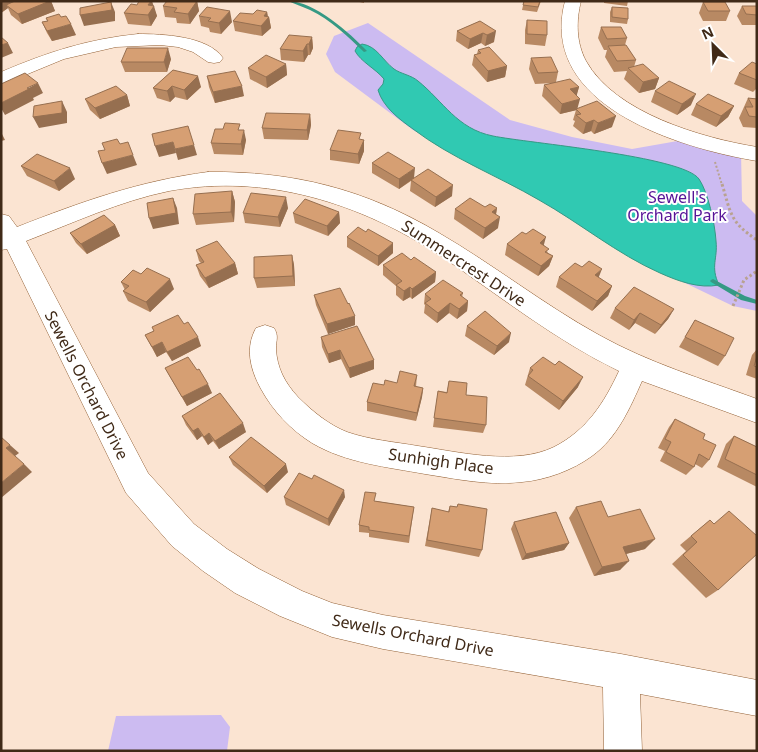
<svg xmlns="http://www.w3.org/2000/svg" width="758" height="752" viewBox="0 0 758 752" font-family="'Noto Sans',sans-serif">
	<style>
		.green { fill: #ccbbf1 }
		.water { fill: #30c9b2; stroke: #359984 }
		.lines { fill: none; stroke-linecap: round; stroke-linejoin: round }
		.stream { fill: #359984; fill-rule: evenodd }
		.minor-casing { stroke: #936136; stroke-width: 1 }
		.path-far1 { stroke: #b9a290; stroke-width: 2; stroke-dasharray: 2 2; stroke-linecap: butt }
		.path { stroke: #b9a290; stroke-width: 3; stroke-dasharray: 2.5 2.5; stroke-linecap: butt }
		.minor { fill: #fff; fill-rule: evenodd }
		.wall { fill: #b88963 }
		.shaded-wall { fill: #966f50 }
		.building { fill: #d69f73; stroke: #966f50 }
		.labels { text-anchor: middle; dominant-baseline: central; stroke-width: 4; stroke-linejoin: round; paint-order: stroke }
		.park-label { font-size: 16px; fill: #561497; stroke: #fff }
		.street-label { font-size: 16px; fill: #402a18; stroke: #fff }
	</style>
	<rect width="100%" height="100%" fill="#fbe4d2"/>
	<path class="green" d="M 368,23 L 510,120 L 572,137 L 632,149 L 689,139 L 741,152 L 742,201 L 757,216 L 757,311 L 733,306 L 629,256 L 541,201 L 413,130 L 335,72 L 326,54 L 334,36 Z
		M 221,715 L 230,727 L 227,751 L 108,751 L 116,716 Z"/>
	<path class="water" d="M 362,44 C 377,46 383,61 394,69 C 401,74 411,75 418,81 C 443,101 457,129 493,136 C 527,143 683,156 699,179 C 708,192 715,224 716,241 C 718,259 710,266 719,285 C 699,289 678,281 660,273 C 617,254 580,223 539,200 C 498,176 451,158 413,129 C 399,119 383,107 378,90 L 383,84 L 384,79 C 376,69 361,62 355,51 L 357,47 Z"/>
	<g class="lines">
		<path class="stream" d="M 288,1 C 314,1 350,33 367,51 L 364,52 C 347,36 331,20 310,10 C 303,7 295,4 288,1 Z
			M 713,279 L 745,296 L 757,300 L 757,304 L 741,300 L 711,282 L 710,281 L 711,280 Z"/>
		<g class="minor-casing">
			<path id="minor" d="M 565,1 L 581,1 C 576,21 576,42 586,61 C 615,113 702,138 757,147 L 757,161 C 680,148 537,106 565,1 Z
				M 138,34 C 163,34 208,36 223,58 L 220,62 L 214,63 L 208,62 L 193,52 L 178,47 L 160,45 L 116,47 L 64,59 L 1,85 L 1,72 C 48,52 88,39 138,34 Z
				M 208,172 C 293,171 365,189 439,233 C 494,265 543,304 599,335 C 649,363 703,379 757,399 L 757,423 L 642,381 C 630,408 617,438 592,456 C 573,470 546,480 522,482 C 489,486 457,479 425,474 C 387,467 346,463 312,443 C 291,430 273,411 261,389 C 250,369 245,348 256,328 L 265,325 L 274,328 C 279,336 276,340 276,349 C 277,368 285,383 298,397 C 312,411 329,425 347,432 C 370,440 395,442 418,446 C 459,452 515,466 554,447 C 587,430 604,403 619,371 C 555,340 500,296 441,256 C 360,203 266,173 169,191 C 120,201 73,223 26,241 L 148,473 L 194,524 L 227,549 L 259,569 L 302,591 L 332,603 L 383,615 L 621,654 L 757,680 L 757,716 L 640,694 L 642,751 L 604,751 L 603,687 L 383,649 L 332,637 L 280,616 L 235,593 L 203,571 L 172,546 L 126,493 L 7,249 L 1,250 L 1,214 L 9,216 L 17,227 C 81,202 139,181 208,172 Z"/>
		</g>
		<path class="path-far1" d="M 715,162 L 722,185"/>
		<path class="path" d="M 722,184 C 731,214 730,222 757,240
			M 733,306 L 744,280 L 757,271"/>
		<use href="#minor" class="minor"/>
	</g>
	<path class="wall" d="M 1,1 L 51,1 L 55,11 L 22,24 L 11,15 L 8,8 L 1,13 Z
		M 197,1 L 199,11 L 190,24 L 177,23 L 176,18 L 165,17 L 163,6 Z
		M 355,1 L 364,1 L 364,3 Z
		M 412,1 L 425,1 L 424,2 Z
		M 524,1 L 541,1 L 537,12 L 522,10 Z
		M 604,1 L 628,1 L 627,6 L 604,3 Z
		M 703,2 L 730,11 L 726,21 L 703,21 L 699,13 Z
		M 153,6 L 157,16 L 151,26 L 128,24 L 124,13 Z
		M 742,6 L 757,6 L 757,25 L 742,25 L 737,16 Z
		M 612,7 L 628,19 L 627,24 L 610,22 L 610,12 Z
		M 267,12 L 268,17 L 269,17 L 271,28 L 262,36 L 235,31 L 233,21 L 253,14 Z
		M 199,16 L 232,22 L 221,34 L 210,32 L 209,28 L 201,26 Z
		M 46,18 L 76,35 L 52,41 L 47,33 L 42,22 L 47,21 Z
		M 527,20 L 547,35 L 545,46 L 525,44 L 525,30 Z
		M 480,21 L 494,42 L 485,46 L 481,43 L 468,49 L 456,41 L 457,31 Z
		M 601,27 L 627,38 L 625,45 L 636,60 L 634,67 L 659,78 L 655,89 L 639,93 L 624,79 L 627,71 L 614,72 L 605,57 L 607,50 L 604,50 L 598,38 Z
		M 312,37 L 313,48 L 310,55 L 308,55 L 304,62 L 281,60 L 280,49 Z
		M 478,50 L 507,66 L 505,77 L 487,82 L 472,65 L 474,55 L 477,54 Z
		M 531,58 L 558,72 L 556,82 L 579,87 L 576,96 L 577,109 L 612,127 L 594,134 L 591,131 L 583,134 L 573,126 L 575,121 L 573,120 L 576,110 L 560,114 L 542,96 L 544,85 L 554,83 L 535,84 L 529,69 Z
		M 171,59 L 167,72 L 125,72 L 121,62 Z
		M 286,64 L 287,75 L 267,88 L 250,79 L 248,68 Z
		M 757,64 L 757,88 L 753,92 L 734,84 L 739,73 Z
		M 173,70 L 201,87 L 187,100 L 175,97 L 170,102 L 157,98 L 153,88 Z
		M 207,76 L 244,96 L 215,103 L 209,87 Z
		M 655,91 L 691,105 L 677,115 L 651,102 Z
		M 127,95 L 130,106 L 100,119 L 90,110 L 85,99 Z
		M 748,98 L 757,99 L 757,128 L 743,127 L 739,118 Z
		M 696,104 L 734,106 L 728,117 L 716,127 L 691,115 Z
		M 310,114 L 311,125 L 308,140 L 264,139 L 262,128 Z
		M 241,130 L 246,140 L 243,155 L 214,154 L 211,143 Z
		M 361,140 L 364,140 L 364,151 L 359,164 L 330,160 L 330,150 Z
		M 372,163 L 414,178 L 452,196 L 435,207 L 410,191 L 411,181 L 399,189 L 372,173 Z
		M 21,166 L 75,179 L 59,191 L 27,176 Z
		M 232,191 L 235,202 L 234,222 L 196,225 L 193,214 Z
		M 485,207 L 497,208 L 496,215 L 498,228 L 483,239 L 454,219 L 455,209 Z
		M 288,208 L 280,227 L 245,223 L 243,213 Z
		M 339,212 L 340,223 L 328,236 L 295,223 L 293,213 Z
		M 115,225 L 120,236 L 87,254 L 76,243 L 70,233 Z
		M 347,237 L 393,253 L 378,266 L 347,247 Z
		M 507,244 L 544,245 L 548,253 L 553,256 L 549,266 L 538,276 L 505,255 Z
		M 196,250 L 235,263 L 238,274 L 209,288 L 200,276 L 196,265 L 201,263 L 199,261 Z
		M 292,255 L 294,265 L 295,286 L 257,288 L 254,278 Z
		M 411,260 L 436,272 L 435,282 L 412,299 L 410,297 L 403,301 L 396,295 L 396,286 L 383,275 L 383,265 Z
		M 559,277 L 599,278 L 612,286 L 608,296 L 592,311 L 556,287 Z
		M 121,282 L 174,289 L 150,312 L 128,301 L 123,291 L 125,290 Z
		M 463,293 L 462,297 L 468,301 L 467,311 L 457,319 L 449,313 L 437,323 L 424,313 L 425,305 L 424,304 L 425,294 Z
		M 314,295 L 355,325 L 328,334 L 316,305 Z
		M 615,308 L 674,309 L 668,319 L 655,334 L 635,323 L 629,330 L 610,318 Z
		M 695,320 L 725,356 L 718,366 L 679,347 Z
		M 184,324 L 201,346 L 172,361 L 166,352 L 157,357 L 145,335 L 154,331 L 152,327 Z
		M 467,326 L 509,342 L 494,355 L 465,336 Z
		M 321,337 L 374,369 L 350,378 L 341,359 L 329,363 L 322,347 Z
		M 757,349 L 757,379 L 746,375 L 752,355 Z
		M 165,368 L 212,393 L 187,406 L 170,377 Z
		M 530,368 L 578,387 L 559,410 L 525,385 Z
		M 417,375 L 416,387 L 423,388 L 422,397 L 416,421 L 367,411 L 367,402 L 384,385 L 397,383 Z
		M 449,381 L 466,395 L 486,425 L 483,433 L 433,427 L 438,391 L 447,392 Z
		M 182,416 L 246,432 L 219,449 L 213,441 L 208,445 L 202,436 L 197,440 L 186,425 Z
		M 675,419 L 703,439 L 709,460 L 702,468 L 695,464 L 694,467 L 686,475 L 660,461 L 665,451 L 658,448 L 669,427 Z
		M 734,436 L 757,447 L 757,487 L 717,467 L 726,444 Z
		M 229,457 L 288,472 L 267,493 L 233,465 Z
		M 284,497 L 345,497 L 329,526 L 286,505 Z
		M 376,501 L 414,507 L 409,543 L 369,537 L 369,533 L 359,532 L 359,525 Z
		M 458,504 L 482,550 L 479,557 L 425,546 L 432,508 L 448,512 L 450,506 L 457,507 Z
		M 576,507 L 608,517 L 645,549 L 626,554 L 620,570 L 594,576 L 569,518 Z
		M 710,520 L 718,590 L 706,598 L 672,564 L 686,551 L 680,545 Z
		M 514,522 L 569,543 L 564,550 L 522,560 L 511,529 Z"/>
	<path class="shaded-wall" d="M 1,1 L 14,1 L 15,3 L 6,5 L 8,8 L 1,13 Z
		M 50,1 L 51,1 L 55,11 L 22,24 L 18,14 Z
		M 151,1 L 152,1 L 154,7 L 154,6 L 157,16 L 151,26 L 148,15 L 148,5 Z
		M 197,1 L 199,11 L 190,24 L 188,14 Z
		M 111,2 L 115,12 L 115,21 L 84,26 L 80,15 Z
		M 230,11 L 232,22 L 221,34 L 219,23 Z
		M 267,12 L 268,18 L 269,17 L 271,28 L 262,36 L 261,26 L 264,16 Z
		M 71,24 L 76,35 L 52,41 L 47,31 Z
		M 496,31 L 494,42 L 485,46 L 487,35 Z
		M 483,33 L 481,43 L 468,49 L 470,39 Z
		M 312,37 L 313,48 L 310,55 L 309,44 Z
		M 8,43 L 13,53 L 1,58 L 1,45 Z
		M 307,44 L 308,55 L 304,62 L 303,51 Z
		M 168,48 L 171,59 L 167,72 L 164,62 Z
		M 286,64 L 287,75 L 267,88 L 266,77 Z
		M 507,66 L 505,77 L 487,82 L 488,71 Z
		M 198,76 L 201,87 L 187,100 L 184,90 Z
		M 659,78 L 655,89 L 639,93 L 643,82 Z
		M 38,83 L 43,93 L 33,98 L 34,100 L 5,115 L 1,108 L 1,103 Z
		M 172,86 L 175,97 L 170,102 L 167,91 Z
		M 242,86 L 244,96 L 215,103 L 213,92 Z
		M 579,87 L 576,98 L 570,89 Z
		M 696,94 L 691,105 L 677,115 L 682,104 Z
		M 127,95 L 130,106 L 100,119 L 95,108 Z
		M 580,99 L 577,110 L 560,114 L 562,104 Z
		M 62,101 L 67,112 L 67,123 L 39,128 L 33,117 Z
		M 734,106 L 728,117 L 716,127 L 721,116 Z
		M 310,114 L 311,125 L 308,140 L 307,130 Z
		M 616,116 L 612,127 L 594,134 L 598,123 Z
		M 594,120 L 591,131 L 583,134 L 586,123 Z
		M 244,130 L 246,140 L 243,155 L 241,144 Z
		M 1,132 L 5,140 L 1,141 Z
		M 364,140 L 364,151 L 359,164 L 358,154 Z
		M 173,142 L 176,153 L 159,157 L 155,146 Z
		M 194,145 L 197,155 L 178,160 L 175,149 Z
		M 133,155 L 137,165 L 107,174 L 102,163 Z
		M 70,168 L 75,179 L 59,191 L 54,181 Z
		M 415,168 L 414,178 L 399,189 L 399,179 Z
		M 453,185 L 452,196 L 435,207 L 436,197 Z
		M 232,191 L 235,202 L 234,222 L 231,212 Z
		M 286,197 L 288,208 L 280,227 L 278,217 Z
		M 173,198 L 177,208 L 179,224 L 153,229 L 149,218 Z
		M 497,208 L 495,219 L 492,212 Z
		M 339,212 L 340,223 L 328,236 L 327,226 Z
		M 500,217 L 498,228 L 483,239 L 485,228 Z
		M 115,225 L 120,236 L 87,254 L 81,244 Z
		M 546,237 L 543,248 L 540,243 Z
		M 393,243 L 393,253 L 378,266 L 378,256 Z
		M 292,255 L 294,265 L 295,286 L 293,276 Z
		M 553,256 L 549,266 L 538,276 L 541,266 Z
		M 235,263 L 238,274 L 209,288 L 205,278 Z
		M 602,269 L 598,279 L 595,275 Z
		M 436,272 L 435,282 L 412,299 L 412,289 Z
		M 170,279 L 174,289 L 150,312 L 146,302 Z
		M 612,286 L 608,296 L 592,311 L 597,301 Z
		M 410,287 L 410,297 L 403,301 L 404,291 Z
		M 468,301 L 467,311 L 457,319 L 459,309 Z
		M 450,303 L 449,313 L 437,323 L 438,313 Z
		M 674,309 L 668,319 L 655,334 L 661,325 Z
		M 640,313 L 635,323 L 629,330 L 634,320 Z
		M 355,316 L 355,325 L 328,334 L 327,324 Z
		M 511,333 L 509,342 L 494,355 L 497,346 Z
		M 198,337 L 201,346 L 172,361 L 167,352 Z
		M 162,342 L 166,352 L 157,357 L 152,347 Z
		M 340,350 L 341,359 L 329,363 L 328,354 Z
		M 374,360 L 374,369 L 350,378 L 349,368 Z
		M 583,377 L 578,387 L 559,410 L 563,401 Z
		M 208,384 L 212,393 L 187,406 L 182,397 Z
		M 423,388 L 422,397 L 416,421 L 417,413 Z
		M 243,423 L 246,432 L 219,449 L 215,441 Z
		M 198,428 L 202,436 L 197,440 L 193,431 Z
		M 209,433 L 213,441 L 208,445 L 204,437 Z
		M 10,445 L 19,453 L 15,456 L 6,448 Z
		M 24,464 L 32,472 L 1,498 L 1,483 Z
		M 286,464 L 288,472 L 267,493 L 264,486 Z
		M 344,490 L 345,497 L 329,526 L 328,519 Z
		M 655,539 L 645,549 L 614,557 L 623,547 Z
		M 569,543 L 564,550 L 522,560 L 526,554 Z
		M 629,561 L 620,570 L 594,576 L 602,567 Z"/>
	<path class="building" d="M 15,1 L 50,1 L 18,14 L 6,5 Z
		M 139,1 L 151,1 L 148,5 L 154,6 L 148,15 L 124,13 L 131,4 L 137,5 Z
		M 167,1 L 197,1 L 188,14 L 174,12 L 177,8 L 163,6 Z
		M 524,1 L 540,1 L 538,7 L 523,5 Z
		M 111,2 L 112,10 L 80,15 L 80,8 Z
		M 703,2 L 725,2 L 730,11 L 708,11 Z
		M 742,6 L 757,6 L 757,15 L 746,14 Z
		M 207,7 L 230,11 L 219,23 L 208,21 L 211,18 L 199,16 Z
		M 612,7 L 628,8 L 628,19 L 612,17 Z
		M 257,10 L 267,12 L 264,16 L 269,17 L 261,26 L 233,21 L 240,13 L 253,14 Z
		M 59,14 L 61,17 L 66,16 L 71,24 L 47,31 L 42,22 L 48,21 L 46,18 Z
		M 527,20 L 547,21 L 547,35 L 527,34 Z
		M 480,21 L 496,31 L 487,35 L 483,33 L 470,39 L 457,31 Z
		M 601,27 L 621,27 L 627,38 L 607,39 Z
		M 289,35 L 312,37 L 309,44 L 307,44 L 303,51 L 280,49 Z
		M 1,37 L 8,43 L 1,45 Z
		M 626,45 L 636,60 L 617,61 L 608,46 Z
		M 489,47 L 507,66 L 488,71 L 474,55 L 481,53 L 478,50 Z
		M 127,48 L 168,48 L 164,62 L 121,62 Z
		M 266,55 L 286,64 L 266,77 L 248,68 Z
		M 551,57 L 558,72 L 538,73 L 531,58 Z
		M 752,62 L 757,64 L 757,80 L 739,73 Z
		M 643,64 L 659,78 L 643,82 L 628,68 Z
		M 173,70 L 198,76 L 184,90 L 172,86 L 167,91 L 153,88 Z
		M 235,71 L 242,86 L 213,92 L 207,76 Z
		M 25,73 L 38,83 L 27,88 L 29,89 L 1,103 L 1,84 Z
		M 570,79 L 579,87 L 570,89 L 580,99 L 562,104 L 544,85 Z
		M 669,81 L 696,94 L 682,104 L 655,91 Z
		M 116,86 L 127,95 L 95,108 L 85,99 Z
		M 708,94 L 734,106 L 721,116 L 696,104 Z
		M 748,98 L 757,99 L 757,117 L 749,116 L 745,107 L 753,107 Z
		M 62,101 L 62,113 L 33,117 L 34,106 Z
		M 597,101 L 616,116 L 598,123 L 594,120 L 586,123 L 576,115 L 581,114 L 576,109 Z
		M 266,113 L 310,114 L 307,130 L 262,128 Z
		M 225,123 L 240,124 L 238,130 L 244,130 L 241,144 L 211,143 L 215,129 L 223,129 Z
		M 188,126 L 194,145 L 175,149 L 173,142 L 155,146 L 152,134 Z
		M 338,130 L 361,133 L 359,139 L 364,140 L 358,154 L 330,150 Z
		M 117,139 L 120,144 L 128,142 L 133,155 L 102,163 L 98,151 L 105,150 L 102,143 Z
		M 388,152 L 415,168 L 399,179 L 372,163 Z
		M 37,154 L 70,168 L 54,181 L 21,166 Z
		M 428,169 L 453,185 L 436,197 L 411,180 Z
		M 232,191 L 231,212 L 193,214 L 195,194 Z
		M 251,193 L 286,197 L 278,217 L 243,213 Z
		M 173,198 L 176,213 L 149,218 L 147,203 Z
		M 470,198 L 485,207 L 490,204 L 497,208 L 492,212 L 500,217 L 485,228 L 455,209 Z
		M 305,199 L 339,212 L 327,226 L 293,213 Z
		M 104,215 L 115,225 L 81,244 L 70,233 Z
		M 358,227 L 366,232 L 368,229 L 393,243 L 378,256 L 347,237 Z
		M 533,229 L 546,237 L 540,243 L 549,249 L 545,252 L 553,256 L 541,266 L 507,244 L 522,232 L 526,234 Z
		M 217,241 L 235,263 L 205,278 L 196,265 L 204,262 L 196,250 Z
		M 402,253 L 411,260 L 414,257 L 436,272 L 412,289 L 410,287 L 404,291 L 396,285 L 402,281 L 383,265 Z
		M 292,255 L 293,276 L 254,278 L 254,257 Z
		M 589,261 L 602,269 L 595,275 L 612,286 L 597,301 L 559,277 L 575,263 L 582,267 Z
		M 147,268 L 170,279 L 146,302 L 123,291 L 129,286 L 121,282 L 133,270 L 141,274 Z
		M 443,280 L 463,293 L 460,295 L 468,301 L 459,309 L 450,303 L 438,313 L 425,303 L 431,299 L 425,294 Z
		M 634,287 L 674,309 L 661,325 L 640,313 L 634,320 L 615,308 Z
		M 340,288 L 348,304 L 349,303 L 355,316 L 327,324 L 314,295 Z
		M 485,311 L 511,333 L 497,346 L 467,326 Z
		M 178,315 L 184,324 L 188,322 L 198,337 L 167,352 L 162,342 L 152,347 L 145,335 L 154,331 L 152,327 Z
		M 695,320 L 734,338 L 725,356 L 685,337 Z
		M 357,326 L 374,360 L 349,368 L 340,350 L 328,354 L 321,337 Z
		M 757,356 L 757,367 L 754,366 Z
		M 188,357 L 197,370 L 199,369 L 208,384 L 182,397 L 165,368 Z
		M 543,357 L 555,365 L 559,361 L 583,377 L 563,401 L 528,376 L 533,370 L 530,368 Z
		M 400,371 L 417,375 L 414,386 L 423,388 L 417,413 L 367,402 L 373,383 L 384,385 L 385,380 L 397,383 Z
		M 449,381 L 467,383 L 466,395 L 487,397 L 486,425 L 434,418 L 438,391 L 447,393 Z
		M 220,393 L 243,423 L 215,441 L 209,433 L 204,437 L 198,428 L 193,431 L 182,416 Z
		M 675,419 L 705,434 L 703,439 L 716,445 L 709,460 L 699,454 L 694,467 L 666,452 L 671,442 L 665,439 Z
		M 734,436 L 757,447 L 757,475 L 725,459 Z
		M 1,437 L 10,445 L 6,448 L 24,464 L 1,483 Z
		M 251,437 L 286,464 L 264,486 L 229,457 Z
		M 299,473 L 312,479 L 314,475 L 344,490 L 328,519 L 284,497 Z
		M 365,492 L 376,493 L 374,501 L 414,507 L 409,536 L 369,530 L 369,527 L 359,525 Z
		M 601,501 L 608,517 L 640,509 L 655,539 L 623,547 L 629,561 L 602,567 L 576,507 Z
		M 458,504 L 487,509 L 482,550 L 427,540 L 432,508 L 449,512 L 450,506 L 457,507 Z
		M 729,511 L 757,536 L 757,554 L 718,590 L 683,555 L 697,542 L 691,536 L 710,520 L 714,524 Z
		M 556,512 L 569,543 L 526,554 L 514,522 Z"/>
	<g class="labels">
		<g class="park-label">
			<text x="677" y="197">Sewell's<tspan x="677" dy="18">Orchard Park</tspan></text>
		</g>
		<g class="street-label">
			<text transform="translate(464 263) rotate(33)">Summercrest Drive</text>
			<text transform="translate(87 385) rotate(63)">Sewells Orchard Drive</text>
			<text transform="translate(441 461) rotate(8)">Sunhigh Place</text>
			<text transform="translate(413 635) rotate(11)">Sewells Orchard Drive</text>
		</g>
	</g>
	<rect width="758" height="752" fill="none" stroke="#402a18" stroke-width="5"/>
	<g transform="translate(713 45) rotate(336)" stroke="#ffffff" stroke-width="4" paint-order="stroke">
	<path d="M0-4L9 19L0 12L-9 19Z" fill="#402a18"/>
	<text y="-8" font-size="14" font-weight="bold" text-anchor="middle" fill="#402a18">N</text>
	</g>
</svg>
